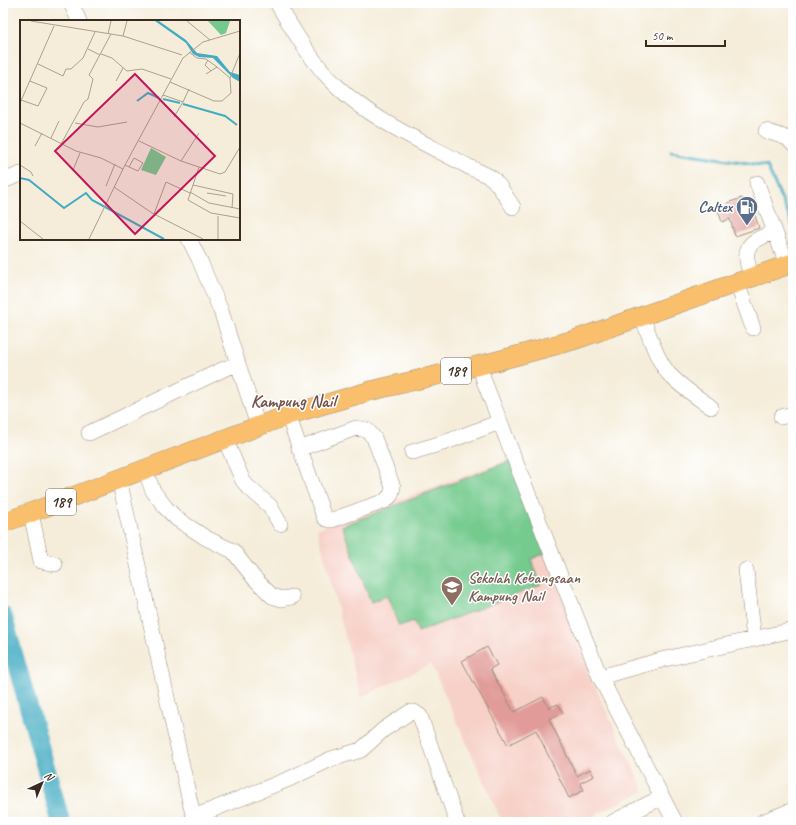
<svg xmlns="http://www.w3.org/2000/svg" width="796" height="825" viewBox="0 0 796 825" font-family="Caveat,sans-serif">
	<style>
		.built { fill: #f7d1c8 }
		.green { fill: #74ca8e; stroke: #587a56 }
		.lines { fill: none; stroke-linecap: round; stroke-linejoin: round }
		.stream { stroke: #43acc2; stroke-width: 3 }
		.river { stroke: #43acc2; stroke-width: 19 }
		.building { fill: #e19b98 }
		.minor-casing { stroke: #988c7c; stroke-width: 16 }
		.major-casing { stroke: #988c7c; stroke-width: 20 }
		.minor { stroke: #fff; stroke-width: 15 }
		.major { stroke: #f9bf6d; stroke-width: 19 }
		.labels { text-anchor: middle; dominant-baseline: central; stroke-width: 3; stroke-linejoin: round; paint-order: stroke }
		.shield { fill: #fff; stroke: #766a62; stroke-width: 1 }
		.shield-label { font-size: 15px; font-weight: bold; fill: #3b2a1e }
		.service-label { font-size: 16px; font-weight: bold; fill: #4e5e75; stroke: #fff; text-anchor: end }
		.education-label { font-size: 16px; font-weight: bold; fill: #785e54; stroke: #fff; text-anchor: start }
		.quarter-label { font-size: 18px; font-weight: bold; fill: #755249; stroke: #fff }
		.inset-river { fill: none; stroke: #43acc2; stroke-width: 2 }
		.inset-road { fill: none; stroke: #ab9f8f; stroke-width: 1 }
		.view { fill: #c2185b; fill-opacity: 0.15; stroke: #c2185b; stroke-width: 2 }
		.inset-edge { fill: none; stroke: #3b2a1e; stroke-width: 2 }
	</style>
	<rect width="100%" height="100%" fill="#fff"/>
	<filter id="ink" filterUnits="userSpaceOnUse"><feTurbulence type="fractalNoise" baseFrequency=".025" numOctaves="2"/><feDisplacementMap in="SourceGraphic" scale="8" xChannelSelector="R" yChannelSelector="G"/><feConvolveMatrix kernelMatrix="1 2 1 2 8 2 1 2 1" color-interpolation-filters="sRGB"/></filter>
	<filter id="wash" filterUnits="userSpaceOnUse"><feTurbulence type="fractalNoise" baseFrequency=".012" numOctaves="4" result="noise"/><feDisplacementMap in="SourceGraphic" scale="16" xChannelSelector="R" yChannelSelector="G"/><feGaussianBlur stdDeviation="0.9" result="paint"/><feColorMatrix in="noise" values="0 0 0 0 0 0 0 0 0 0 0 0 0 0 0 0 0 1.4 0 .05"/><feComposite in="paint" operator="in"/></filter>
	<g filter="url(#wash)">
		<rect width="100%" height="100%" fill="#f5edda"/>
		<path class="built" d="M 511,459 L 548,550 L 590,676 L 644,791 L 581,822 L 502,822 L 431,664 L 361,697 L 317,529 Z"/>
		<path class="green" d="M 510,461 L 546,553 L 531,559 L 541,585 L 418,632 L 414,621 L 399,626 L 387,596 L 371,602 L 342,526 Z"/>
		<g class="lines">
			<path class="stream" d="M 671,151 L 767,166 L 793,225"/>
			<path class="river" d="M 3,616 L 61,822"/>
		</g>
		<g id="blocks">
			<path class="building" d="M 742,198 L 743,202 L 750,200 L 759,228 L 735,236 L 730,219 L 722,222 L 718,210 L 728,207 L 727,203 Z
				M 487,647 L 497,665 L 490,669 L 514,712 L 543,697 L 549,708 L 558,704 L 563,713 L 549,719 L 577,776 L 590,769 L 594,776 L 580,783 L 584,790 L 569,798 L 536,730 L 508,745 L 462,661 Z"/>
		</g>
	</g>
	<g filter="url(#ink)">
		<use href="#blocks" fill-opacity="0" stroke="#988c7c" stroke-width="1"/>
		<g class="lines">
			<g class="minor-casing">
				<path id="minor" d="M 71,3 L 79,21
					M 277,3 C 295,33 312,63 338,87 C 376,123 426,143 471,168 C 478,171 486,174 493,179 L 499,186 L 513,207
					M 766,131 L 787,138 L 793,144
					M 3,181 L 21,174
					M 757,183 L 775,232
					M 189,239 L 199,259 L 221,311 L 258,426
					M 752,278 C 741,248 746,242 775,232 L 787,265
					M 737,283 L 753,328
					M 642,317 C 650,336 656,359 669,374 C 681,387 697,397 711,407
					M 480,365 L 484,381 L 600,677 L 675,822
					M 288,415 L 324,517 L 326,519 L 332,520 L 385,501 L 391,495 L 393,487 L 374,438 L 367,430 L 356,428 L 299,449
					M 781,417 L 793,414
					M 89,433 L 224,369 L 238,364
					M 225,439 L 243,481 L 248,487 L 270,506 L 280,524
					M 412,452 L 446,442 L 500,422
					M 145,470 L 153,491 L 166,508 L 177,519 L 206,538 L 233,551 L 254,578 L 272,596 L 282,599 L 292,597
					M 119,479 L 190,802 L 195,822
					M 31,513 L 41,561 L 55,564
					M 746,570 L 754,639
					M 600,677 L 665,659 L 793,630
					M 194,817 L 289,779 L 331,759 L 361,750 L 383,730 L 410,712 L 414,712 L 420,716 L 457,822
					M 613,822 L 662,797
					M 762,822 L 793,810"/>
			</g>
			<g class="major-casing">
				<path id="major" d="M 3,523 L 288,415 L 370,391 L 493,362 L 574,340 L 793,263"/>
			</g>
			<use href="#minor" class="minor"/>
			<use href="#major" class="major"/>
		</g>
	</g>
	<defs>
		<g id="fuel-pin" transform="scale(1.15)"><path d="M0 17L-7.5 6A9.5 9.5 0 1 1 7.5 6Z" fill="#5c6f8a" stroke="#fff"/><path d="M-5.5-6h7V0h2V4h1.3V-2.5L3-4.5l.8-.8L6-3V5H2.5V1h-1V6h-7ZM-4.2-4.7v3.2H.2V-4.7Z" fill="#fff"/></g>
		<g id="school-pin" transform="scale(1.15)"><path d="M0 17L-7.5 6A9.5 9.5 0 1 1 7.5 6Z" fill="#8d6e63" stroke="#fff"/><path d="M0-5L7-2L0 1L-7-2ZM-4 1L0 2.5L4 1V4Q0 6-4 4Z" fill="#fff"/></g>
	</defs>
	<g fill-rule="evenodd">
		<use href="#fuel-pin" x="747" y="207"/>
		<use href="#school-pin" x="452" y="587"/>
	</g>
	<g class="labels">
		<g class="shield">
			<rect x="441" y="358" width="30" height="26" rx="3"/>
			<rect x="46" y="489" width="30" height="26" rx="3"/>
		</g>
		<g class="shield-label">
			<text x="456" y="371">189</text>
			<text x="61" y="502">189</text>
		</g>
		<g class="service-label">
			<text x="732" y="207">Caltex</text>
		</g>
		<g class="education-label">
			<text x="468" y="578">Sekolah Kebangsaan<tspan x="468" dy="18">Kampung Nail</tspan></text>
		</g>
		<g class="quarter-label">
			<text x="293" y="401">Kampung Nail</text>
		</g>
	</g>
	<g transform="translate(20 20)">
		<rect width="220" height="220" fill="#f5edda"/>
		<path d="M 188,1 L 210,1 L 206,13 L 201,15 ZM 131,128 L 146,137 L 136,155 L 121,150 Z" fill="#74ca8e"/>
		<path d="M 135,1 L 139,1 L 166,20 L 177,33 L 197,36 L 210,52 L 220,55 L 220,62 L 213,58 L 193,38 L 179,37 L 173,34 L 166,23 Z" fill="#43acc2"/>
		<path class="inset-river" d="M 143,79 L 160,83M 117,81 L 128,73 L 139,78M 163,84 L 205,96 L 217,105M 0,158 L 9,160 L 44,188 L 66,173 L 72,180 L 144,219"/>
		<path class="inset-road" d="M 11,1 L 103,16 L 162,35M 167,1 L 190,20M 88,14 L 91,1M 103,16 L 107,1M 68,29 L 80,35M 169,32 L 177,38 L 186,39 L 197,47M 81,34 L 92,38 L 107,51 L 122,49 L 151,59M 163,38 L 183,22 L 220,11M 188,40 L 185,45 L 191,51M 18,44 L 43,56 L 46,49 L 51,49 L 63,38 L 75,12M 186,54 L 197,47 L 210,58M 96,61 L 103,48M 150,62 L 194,81 L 202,81 L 211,73 L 210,58 L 220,33M 143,75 L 163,82 L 154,97M 1,80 L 18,86 L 27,68 L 10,61M 163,82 L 169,69M 0,83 L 34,6M 0,103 L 56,131 L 81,138 L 103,149M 55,103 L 78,107 L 107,102M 31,118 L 39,101M 119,121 L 161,141 L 200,154 L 205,152 L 220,127M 41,124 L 64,82 L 68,79 L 73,59 L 69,55 L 91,14M 15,126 L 22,113M 161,141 L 179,113M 0,145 L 11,152 L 13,156M 105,145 L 107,146 L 118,151 L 123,143 L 114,138 L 109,147M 179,147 L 168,180 L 191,193 L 220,198M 53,150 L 60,133M 173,165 L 213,174 L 212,188M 86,166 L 95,144M 94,167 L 132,193 L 183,219M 170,172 L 189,183 L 220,189M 187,173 L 206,176M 134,194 L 146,162 L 170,173M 0,201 L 23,219M 69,219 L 105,145 L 163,38M 198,219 L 198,196"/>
		<path class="view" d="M 115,54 L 195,136 L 115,214 L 35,131 Z"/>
		<rect width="220" height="220" class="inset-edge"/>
	</g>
	<rect width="796" height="825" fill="none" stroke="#fff" stroke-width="16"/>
	<g transform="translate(42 783) rotate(44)" stroke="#ffffff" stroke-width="3" paint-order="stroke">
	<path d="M0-3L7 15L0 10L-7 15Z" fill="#3b2a1e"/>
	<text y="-6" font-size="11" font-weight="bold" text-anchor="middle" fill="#3b2a1e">N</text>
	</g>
	<path d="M646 40v6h79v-6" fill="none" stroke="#3b2a1e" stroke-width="2"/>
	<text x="652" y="40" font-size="12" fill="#3b2a1e" stroke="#ffffff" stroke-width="3" paint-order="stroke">50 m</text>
</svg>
